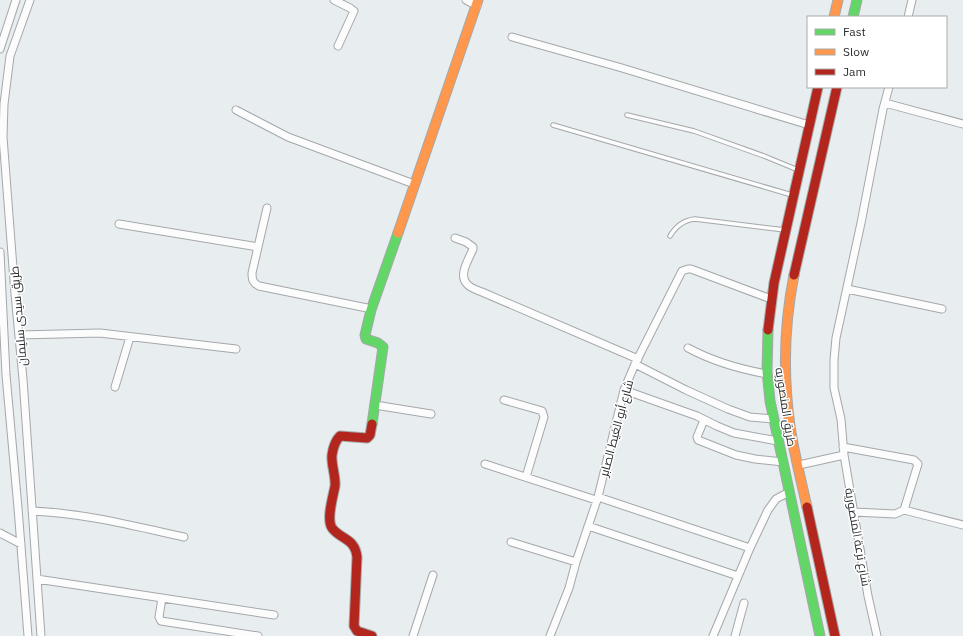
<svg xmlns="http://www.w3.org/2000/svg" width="963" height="636" viewBox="0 0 963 636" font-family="'IBM Plex Sans',Cairo,sans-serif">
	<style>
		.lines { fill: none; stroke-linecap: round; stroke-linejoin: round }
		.lane-casing { stroke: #a4a8aa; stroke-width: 5.5 }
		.street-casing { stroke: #a4a8aa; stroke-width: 9 }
		.fast-casing { stroke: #a4a8aa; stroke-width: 11 }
		.slow-casing { stroke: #a4a8aa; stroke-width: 11 }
		.jam-casing { stroke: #a4a8aa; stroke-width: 11 }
		.lane { stroke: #fcfcfd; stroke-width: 3.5 }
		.street { stroke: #fcfcfd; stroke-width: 7 }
		.fast { stroke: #63d668; stroke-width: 9 }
		.slow { stroke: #ff974d; stroke-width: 9 }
		.jam { stroke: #b3261e; stroke-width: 9 }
		.labels { text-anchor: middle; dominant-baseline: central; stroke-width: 3; stroke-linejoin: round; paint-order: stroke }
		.street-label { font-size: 12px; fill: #292c2e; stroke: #fff }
	</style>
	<rect width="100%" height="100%" fill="#e8edf0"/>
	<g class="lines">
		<g class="lane-casing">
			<path id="lane" d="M 627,115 L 694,131 L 764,156 L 798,170
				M 553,125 L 792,195
				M 670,236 C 676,226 684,220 695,219 L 785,230"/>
		</g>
		<g class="street-casing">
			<path id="street" d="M 30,0 L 10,56 L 4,104 L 3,137 L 15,294 L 23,379 L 41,636
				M 334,0 L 350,8 L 354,11 L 338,46
				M 466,0 L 477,6
				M 908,17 L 912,0
				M 512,37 L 622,68 L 809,125
				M 0,49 L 16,0
				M 885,103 L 963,124
				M 236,110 L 288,137 L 414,184
				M 267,208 L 252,273 C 252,280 253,283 259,286 L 372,309
				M 119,224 L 258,247
				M 455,238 L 466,242 L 473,247 L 473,249 C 469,259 458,275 467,284 C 470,288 477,290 482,292 L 638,359
				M 0,252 L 6,375 L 18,508 L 28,636
				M 847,289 L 942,309
				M 19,335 L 100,333 L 236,349
				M 688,348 C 714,362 739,369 767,374
				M 635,364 L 686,390 L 728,409 L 750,417 L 773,419
				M 115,387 L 130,337
				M 624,390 L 697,416 L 717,426 L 734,433 L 778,441
				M 504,400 L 539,410 L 542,411 L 544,417 L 526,477
				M 375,405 L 431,414
				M 704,420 L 697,437 L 698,440 L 736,455 L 755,459 L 783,462
				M 843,447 L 914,460 L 918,464 L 904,510 L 895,514 L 854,512
				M 844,455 L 841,419 L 834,388 L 834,360 L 836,338 L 861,223 L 883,109 L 889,87
				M 485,464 L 596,500
				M 799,465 L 844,455 L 868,596 L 877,636
				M 598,497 L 750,548
				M 904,510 L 963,525
				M 32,511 C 83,513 134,526 184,537
				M 588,526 L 738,576
				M 0,533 L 21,544
				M 511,542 L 576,562
				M 37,579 L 274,615
				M 162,598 L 159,617 L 161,621 L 258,636
				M 413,636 L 433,575
				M 550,636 L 569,588 L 576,562 L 598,497 L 624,390 L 635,364 L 682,271 L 688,269 L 691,269 L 771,299
				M 713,636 L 750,548 L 768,510 L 776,499 L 789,492
				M 735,636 L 744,603"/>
		</g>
		<g class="fast-casing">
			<path id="fast" d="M 853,17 L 857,0
				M 768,330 L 767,371 L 770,401 L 820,636
				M 372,424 L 383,347 L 378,343 L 366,339 L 365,335 L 371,310 L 398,233"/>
		</g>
		<g class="slow-casing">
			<path id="slow" d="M 834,17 L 838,0
				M 398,233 L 478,0
				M 794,275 C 784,325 783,376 790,426 C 794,453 801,480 807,507"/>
		</g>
		<g class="jam-casing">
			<path id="jam" d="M 794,275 L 837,87
				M 768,330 L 774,283 L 818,87
				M 372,424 L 370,435 L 367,438 L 340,436 C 335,441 333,448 332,455 C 331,465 336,476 335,486 C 333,497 326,519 332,528 C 341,540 355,538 357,557 L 354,626 L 357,631 L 372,636
				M 807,507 L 835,636"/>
		</g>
		<use href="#lane" class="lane"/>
		<use href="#street" class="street"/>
		<use href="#fast" class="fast"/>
		<use href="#slow" class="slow"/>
		<use href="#jam" class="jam"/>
	</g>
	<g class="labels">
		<g class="street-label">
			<text transform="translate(18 316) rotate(-95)">طريق سيدى سليمان</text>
			<text transform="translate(786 407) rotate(81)">طريق المنصوريه</text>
			<text transform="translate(616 428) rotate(-75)">شارع أبو الغيط الصابر</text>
			<text transform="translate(858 537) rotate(80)">شارع ترعة المنصورية</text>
		</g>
	</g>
	<rect x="807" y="16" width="140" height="72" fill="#ffffff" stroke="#a9abab"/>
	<rect x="815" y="29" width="20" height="6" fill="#63d668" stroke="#a9abab"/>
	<text x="843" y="36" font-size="12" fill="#292c2e">Fast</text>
	<rect x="815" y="49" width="20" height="6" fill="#ff974d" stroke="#a9abab"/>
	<text x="843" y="56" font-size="12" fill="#292c2e">Slow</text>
	<rect x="815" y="69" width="20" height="6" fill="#b3261e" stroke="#a9abab"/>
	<text x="843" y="76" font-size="12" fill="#292c2e">Jam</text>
</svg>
